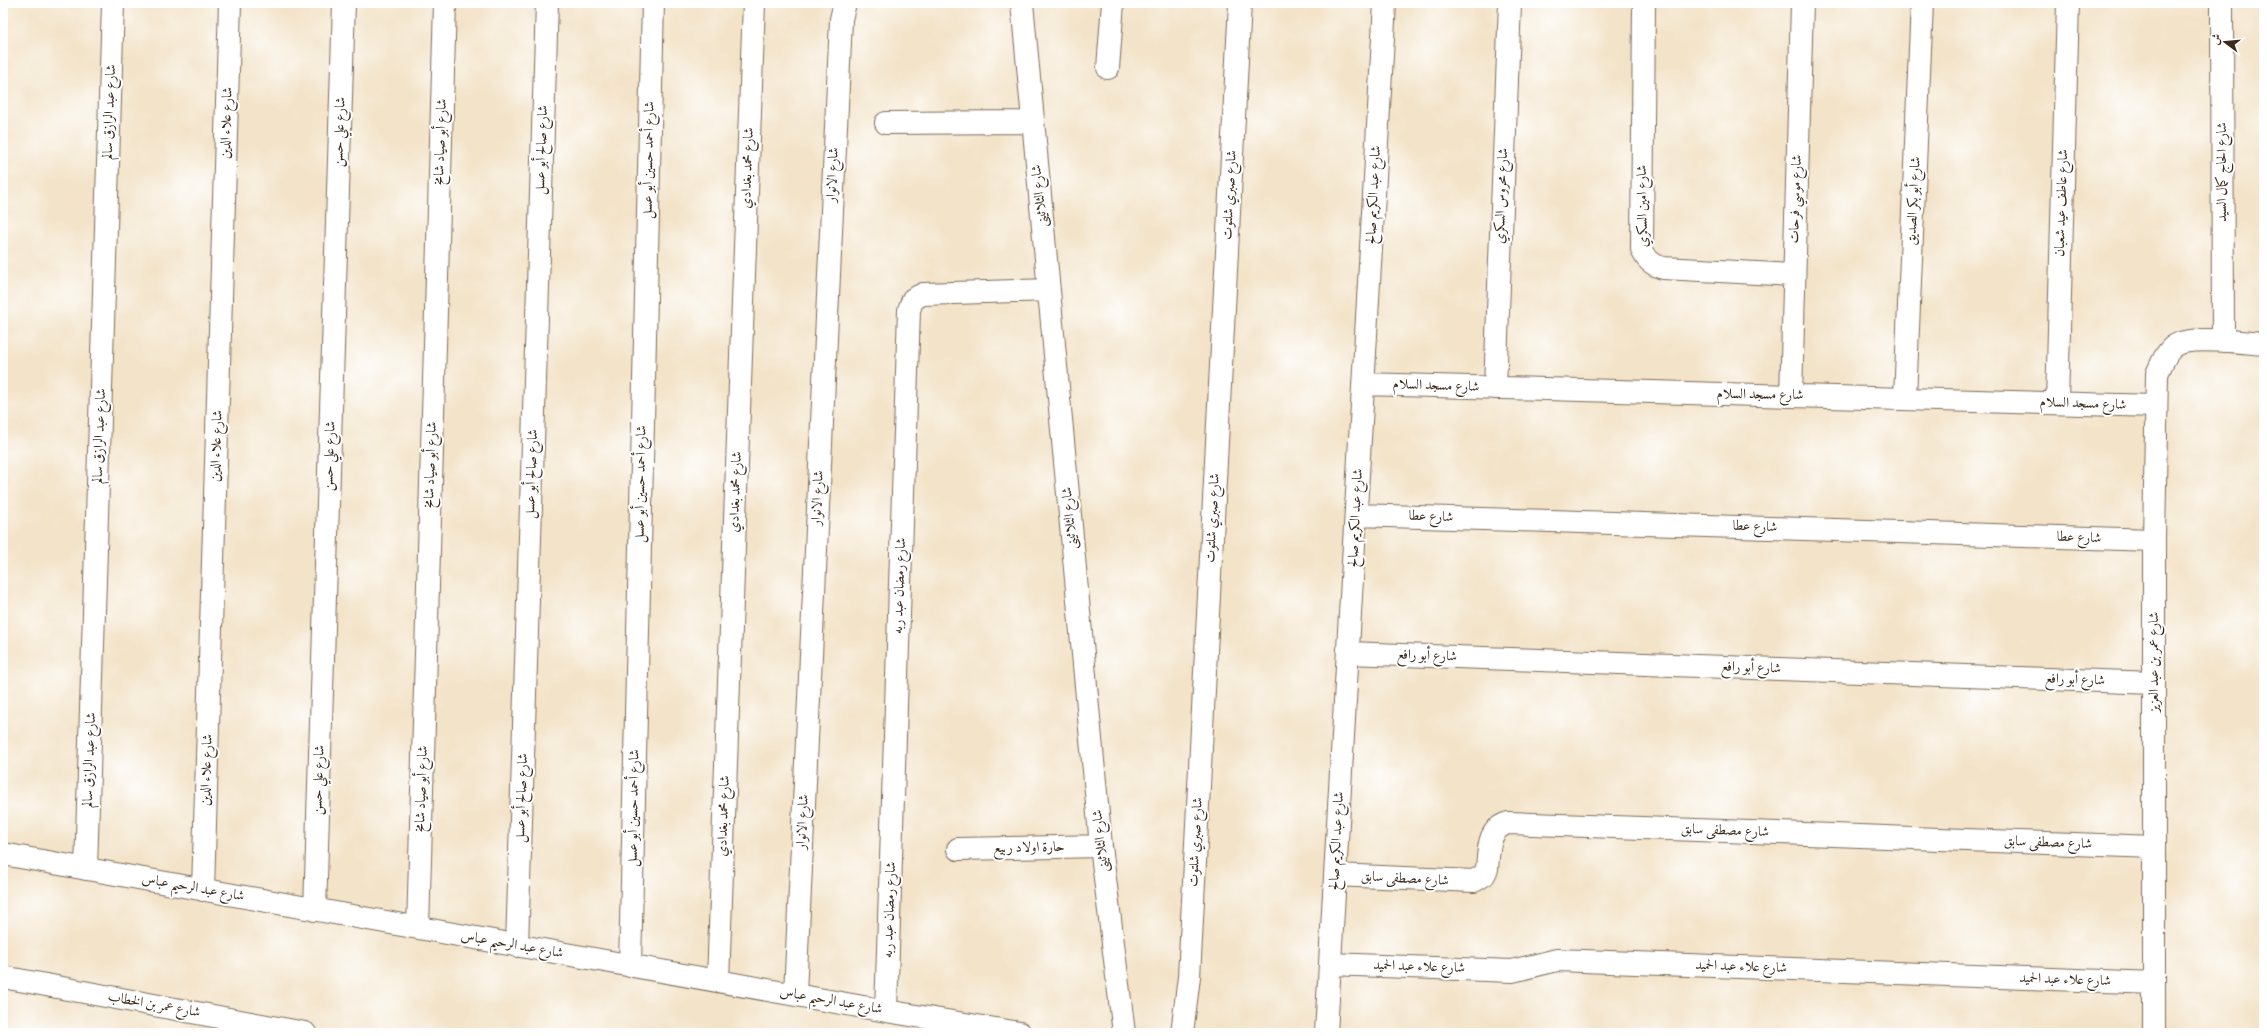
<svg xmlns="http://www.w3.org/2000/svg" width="2267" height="1036" viewBox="0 0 2267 1036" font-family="Vollkorn,Amiri,serif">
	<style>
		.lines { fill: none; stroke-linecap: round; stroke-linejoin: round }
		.street-casing { stroke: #7b6b5a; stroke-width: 24 }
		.street { stroke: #fff; stroke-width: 22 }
		.labels { text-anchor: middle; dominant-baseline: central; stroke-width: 4; stroke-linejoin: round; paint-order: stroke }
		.street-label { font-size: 14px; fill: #3b2a1e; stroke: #fff }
	</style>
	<rect width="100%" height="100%" fill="#fff"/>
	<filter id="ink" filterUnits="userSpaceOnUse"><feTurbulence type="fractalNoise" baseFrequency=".025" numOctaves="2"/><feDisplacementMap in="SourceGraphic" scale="8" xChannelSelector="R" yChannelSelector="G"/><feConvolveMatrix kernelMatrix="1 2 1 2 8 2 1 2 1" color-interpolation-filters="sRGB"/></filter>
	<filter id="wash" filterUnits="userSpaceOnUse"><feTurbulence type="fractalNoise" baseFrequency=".012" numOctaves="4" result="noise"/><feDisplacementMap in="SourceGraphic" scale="16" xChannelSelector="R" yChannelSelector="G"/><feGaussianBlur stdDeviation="0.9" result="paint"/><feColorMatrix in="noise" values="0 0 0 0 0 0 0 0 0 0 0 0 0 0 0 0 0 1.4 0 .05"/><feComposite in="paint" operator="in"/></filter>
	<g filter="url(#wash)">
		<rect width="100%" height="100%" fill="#f3e3c8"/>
	</g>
	<g filter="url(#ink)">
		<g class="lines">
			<g class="street-casing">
				<path id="street" d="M 1022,3 L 1101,846 L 1124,1033
					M 1644,3 L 1642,249 C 1646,260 1652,265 1663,268 L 1793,275
					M 2222,3 L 2223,341
					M 1108,68 L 1113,3
					M 886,123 L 1033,122
					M 1363,384 L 2156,406
					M 1495,388 L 1510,3
					M 1791,396 L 1802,3
					M 1905,398 L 1922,3
					M 2057,403 L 2068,3
					M 1356,515 L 2154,540
					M 1348,653 L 2154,683
					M 958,849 L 1101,846
					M 3,854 L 886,1011 L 1020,1033
					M 86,869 L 113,3
					M 1335,875 L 1474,881 L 1484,875 L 1487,869 C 1489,851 1487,829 1508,823 L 2154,847
					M 203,890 L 230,3
					M 315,910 L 344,3
					M 418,928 L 445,3
					M 517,946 L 547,3
					M 1330,964 L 1512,971 L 1557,960 L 2154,983
					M 630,966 L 653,3
					M 3,977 L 305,1033
					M 718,981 L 754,3
					M 795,994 L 840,42 L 841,19 L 845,3
					M 886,1011 L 909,310 L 913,299 L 923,294 L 1049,290
					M 1182,1033 L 1189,977 L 1240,3
					M 1326,1033 L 1385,3
					M 2154,1033 L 2154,540 L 2157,374 C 2161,365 2165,354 2173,347 C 2188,334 2244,343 2264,344"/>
			</g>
			<use href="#street" class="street"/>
		</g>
	</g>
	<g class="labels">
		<g class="street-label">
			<text transform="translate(110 112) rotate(-88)">شارع عبد الرازق سالم</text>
			<text transform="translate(227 123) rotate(-88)">شارع علاء الدين</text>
			<text transform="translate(340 132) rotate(-88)">شارع علي حسن</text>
			<text transform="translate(441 142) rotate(-88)">شارع أبو صياد شامخ</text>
			<text transform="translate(542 150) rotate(-88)">شارع صالح أبو عسل</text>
			<text transform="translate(649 160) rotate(-89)">شارع أحمد حسين أبو عسل</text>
			<text transform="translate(748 168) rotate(-88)">شارع محمد بغدادي</text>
			<text transform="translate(2222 172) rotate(-90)">شارع الحاج كمال السيد</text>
			<text transform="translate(833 175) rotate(-87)">شارع الانوار</text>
			<text transform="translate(1230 195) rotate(-87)">شارع صبري شلتوت</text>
			<text transform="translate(1374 195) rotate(-87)">شارع عبد الكريم صالح</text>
			<text transform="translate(1040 196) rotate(-96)">شارع الثلاثينى</text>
			<text transform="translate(1502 196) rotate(-88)">شارع محروس السكري</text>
			<text transform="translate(1796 199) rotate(-88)">شارع موسي فرحات</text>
			<text transform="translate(1914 201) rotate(-87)">شارع أبو بكر الصديق</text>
			<text transform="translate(2062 203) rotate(-88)">شارع عاطف عيد شعبان</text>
			<text transform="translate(1643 206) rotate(-91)">شارع امين السكري</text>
			<text transform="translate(1436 386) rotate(2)">شارع مسجد السلام</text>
			<text transform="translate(1760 395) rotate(1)">شارع مسجد السلام</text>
			<text transform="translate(2083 404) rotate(2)">شارع مسجد السلام</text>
			<text transform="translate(100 436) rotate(-88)">شارع عبد الرازق سالم</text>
			<text transform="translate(217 446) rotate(-88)">شارع علاء الدين</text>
			<text transform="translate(330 456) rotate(-88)">شارع علي حسن</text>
			<text transform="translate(431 465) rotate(-88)">شارع أبو صياد شامخ</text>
			<text transform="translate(532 474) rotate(-88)">شارع صالح أبو عسل</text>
			<text transform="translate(641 484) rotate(-89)">شارع أحمد حسين أبو عسل</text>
			<text transform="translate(736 492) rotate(-88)">شارع محمد بغدادي</text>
			<text transform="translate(818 498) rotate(-87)">شارع الانوار</text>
			<text transform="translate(1431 517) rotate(2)">شارع عطا</text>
			<text transform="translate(1070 518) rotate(-95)">شارع الثلاثينى</text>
			<text transform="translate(1213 518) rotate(-87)">شارع صبري شلتوت</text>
			<text transform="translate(1356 518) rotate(-87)">شارع عبد الكريم صالح</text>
			<text transform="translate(1755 527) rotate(2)">شارع عطا</text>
			<text transform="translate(2079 538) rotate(2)">شارع عطا</text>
			<text transform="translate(900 586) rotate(-88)">شارع رمضان عبد ربه</text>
			<text transform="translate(1427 656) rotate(2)">شارع أبو رافع</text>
			<text transform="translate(2154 662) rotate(-90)">شارع عمر بن عبد العزيز</text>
			<text transform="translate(1751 668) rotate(2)">شارع أبو رافع</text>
			<text transform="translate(2075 680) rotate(2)">شارع أبو رافع</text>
			<text transform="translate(90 760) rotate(-88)">شارع عبد الرازق سالم</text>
			<text transform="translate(207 770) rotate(-88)">شارع علاء الدين</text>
			<text transform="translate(319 780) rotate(-88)">شارع علي حسن</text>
			<text transform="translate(422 789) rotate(-88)">شارع أبو صياد شامخ</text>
			<text transform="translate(522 798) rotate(-88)">شارع صالح أبو عسل</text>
			<text transform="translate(634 808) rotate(-89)">شارع أحمد حسين أبو عسل</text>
			<text transform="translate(724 816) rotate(-88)">شارع محمد بغدادي</text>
			<text transform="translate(803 822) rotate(-87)">شارع الانوار</text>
			<text transform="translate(1725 831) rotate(2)">شارع مصطفى سابق</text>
			<text transform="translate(1101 841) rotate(-96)">شارع الثلاثينى</text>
			<text transform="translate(1337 841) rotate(-87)">شارع عبد الكريم صالح</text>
			<text transform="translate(1196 842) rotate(-87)">شارع صبري شلتوت</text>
			<text transform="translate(2048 843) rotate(2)">شارع مصطفى سابق</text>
			<text transform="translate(1029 848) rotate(-1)">حارة اولاد ربيع</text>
			<text transform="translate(1405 879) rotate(3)">شارع مصطفى سابق</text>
			<text transform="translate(193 888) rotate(10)">شارع عبد الرحيم عباس</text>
			<text transform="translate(890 910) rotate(-88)">شارع رمضان عبد ربه</text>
			<text transform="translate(512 945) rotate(10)">شارع عبد الرحيم عباس</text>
			<text transform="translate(1419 967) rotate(2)">شارع علاء عبد الحميد</text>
			<text transform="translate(1741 967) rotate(2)">شارع علاء عبد الحميد</text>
			<text transform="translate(2065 980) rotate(2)">شارع علاء عبد الحميد</text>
			<text transform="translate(831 1001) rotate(10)">شارع عبد الرحيم عباس</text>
			<text transform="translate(154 1005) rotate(10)">شارع عمر بن الخطاب</text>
		</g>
	</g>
	<rect width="2267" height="1036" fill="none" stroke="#fff" stroke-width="16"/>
	<g transform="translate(2225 42) rotate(286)" stroke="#ffffff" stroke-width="3" paint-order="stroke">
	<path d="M0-3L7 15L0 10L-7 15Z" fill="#3b2a1e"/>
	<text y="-6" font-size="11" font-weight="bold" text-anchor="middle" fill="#3b2a1e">ش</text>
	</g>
</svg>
